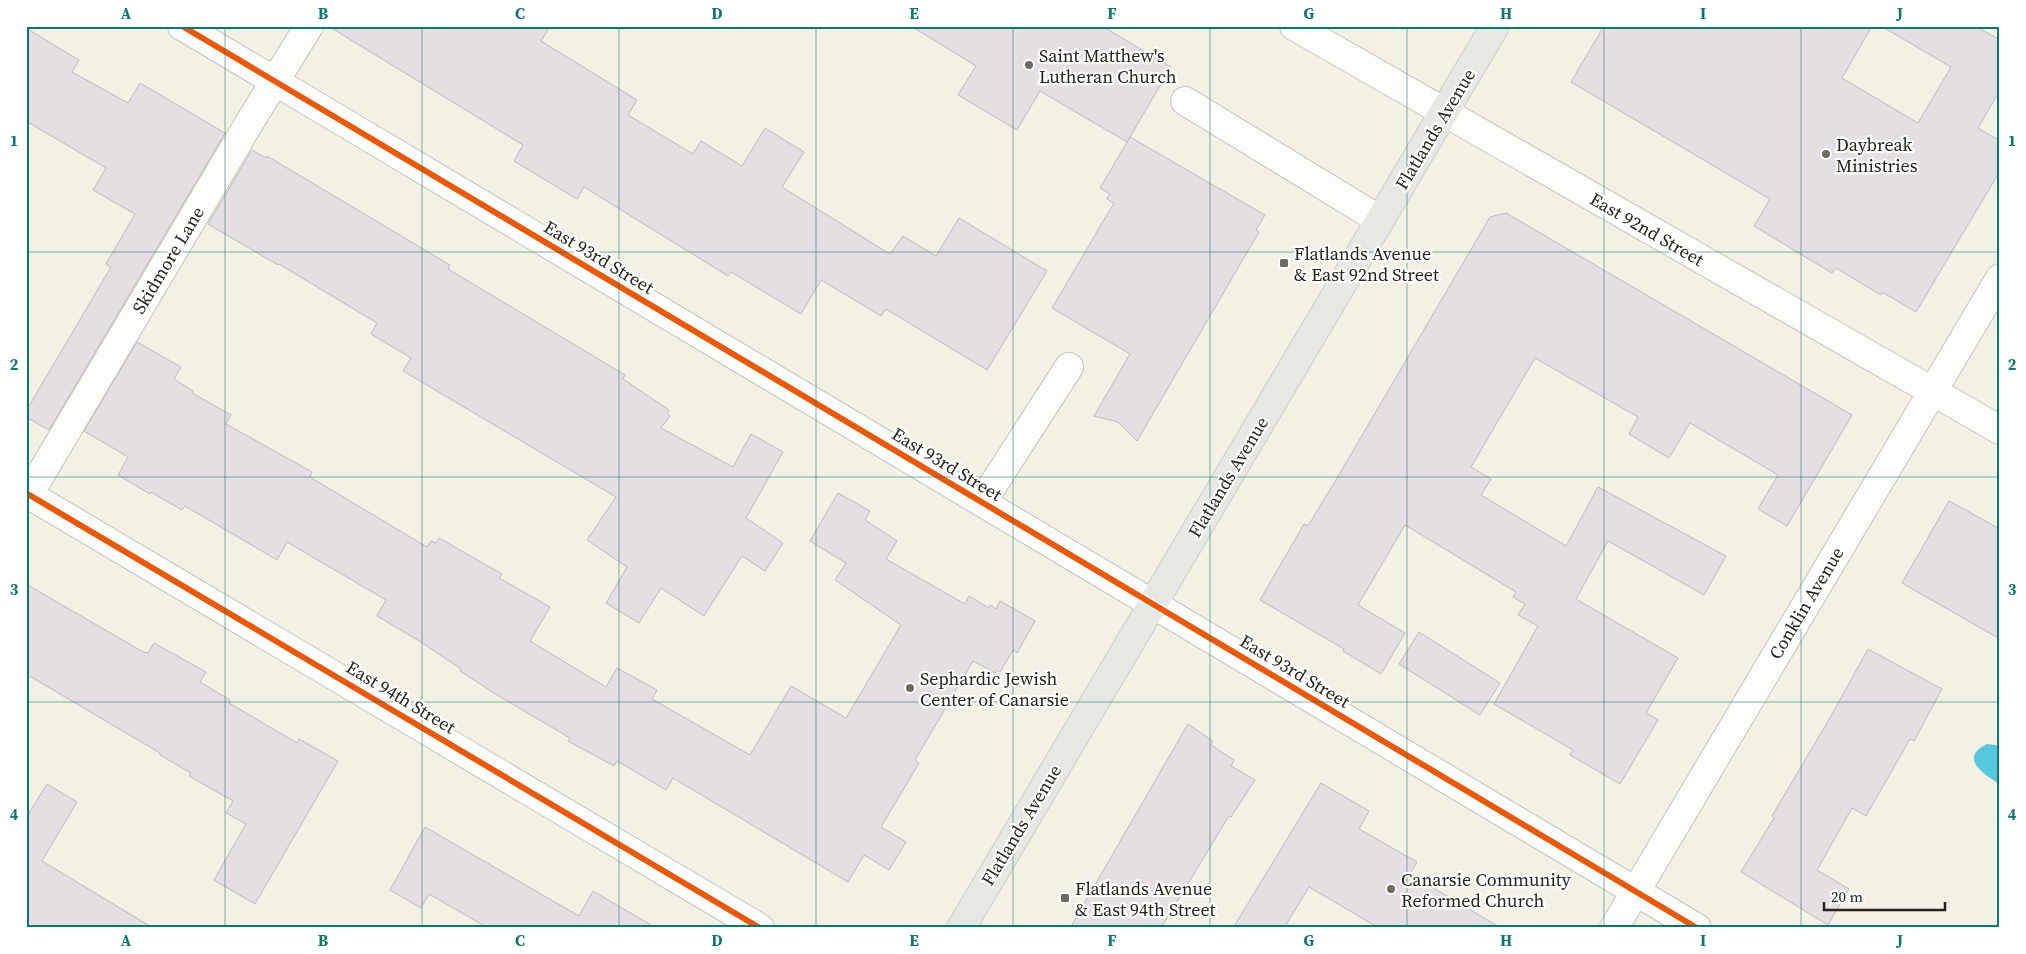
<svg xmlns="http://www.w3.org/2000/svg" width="2026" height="954" viewBox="0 0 2026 954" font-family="'Source Serif 4',serif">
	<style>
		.water { fill: #57c6df }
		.building { fill: #e5dee3; stroke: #bebbba }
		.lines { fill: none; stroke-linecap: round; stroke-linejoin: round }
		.minor-casing { stroke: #c6c4bb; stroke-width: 30 }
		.major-casing { stroke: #cfcec8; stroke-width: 30 }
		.minor { stroke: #fdfdfb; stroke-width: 28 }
		.major { stroke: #e5e8e3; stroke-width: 28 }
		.cycleway-casing { stroke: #fff; stroke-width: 9 }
		.cycleway { stroke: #e8590c; stroke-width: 6 }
		.grid { fill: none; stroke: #0f766e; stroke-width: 1; stroke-opacity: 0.55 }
		.poi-dot { fill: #6d6c62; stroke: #fff; stroke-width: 2 }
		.labels { text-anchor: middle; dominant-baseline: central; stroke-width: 4.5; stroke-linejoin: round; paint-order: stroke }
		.poi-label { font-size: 18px; fill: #25241c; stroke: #fff; text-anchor: start }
		.street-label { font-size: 18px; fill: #25241c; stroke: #fff }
		.neatline { fill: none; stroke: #0f766e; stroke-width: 2 }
		.grid-label { font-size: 16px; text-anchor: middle; font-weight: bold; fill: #0f766e }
	</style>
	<rect width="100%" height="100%" fill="#f3f1e5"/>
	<path class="water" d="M 1987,744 L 1995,745 L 2000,747 L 2000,784 C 1984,775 1958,758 1987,744 Z"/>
	<path class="building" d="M 328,26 L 550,26 L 541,41 L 637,100 L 628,115 L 693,154 L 701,141 L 742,166 L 765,128 L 804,152 L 782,187 L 890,254 L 903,236 L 936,256 L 959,218 L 1047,271 L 987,370 L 886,309 L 881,316 L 821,280 L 801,314 L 731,272 L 728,276 L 584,187 L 577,199 L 514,161 L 523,145 Z
		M 911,26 L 1102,26 L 1171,67 L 1127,142 L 1040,91 L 1017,130 L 958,95 L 976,66 Z
		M 1604,26 L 1872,26 L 1842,78 L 1918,123 L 1951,67 L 1881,26 L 1975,26 L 2000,40 L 2000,90 L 1978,128 L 2000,141 L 2000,171 L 1916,312 L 1882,292 L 1881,295 L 1836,268 L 1832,273 L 1754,226 L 1770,199 L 1571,82 Z
		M 26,28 L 79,60 L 72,72 L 128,103 L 140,83 L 225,133 L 49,430 L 26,417 L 26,411 L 111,267 L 106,264 L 135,214 L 93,190 L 106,168 L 26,121 Z
		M 1130,137 L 1265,215 L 1256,230 L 1259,232 L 1137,441 L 1118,422 L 1094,416 L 1130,354 L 1052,308 L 1114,203 L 1107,199 L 1110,194 L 1100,188 Z
		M 252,150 L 266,158 L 267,156 L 450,265 L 448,269 L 625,375 L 623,379 L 669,410 L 667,414 L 670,416 L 661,428 L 733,467 L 751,434 L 783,452 L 746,518 L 783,543 L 765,571 L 742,556 L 704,616 L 661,588 L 639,623 L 606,603 L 627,567 L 587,540 L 616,497 L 403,371 L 411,358 L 371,334 L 377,323 L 279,264 L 278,265 L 208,224 Z
		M 1506,213 L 1852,415 L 1787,526 L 1758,509 L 1778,475 L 1690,423 L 1669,458 L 1629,434 L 1638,417 L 1535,358 L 1471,467 L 1491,479 L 1481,495 L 1566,546 L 1598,487 L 1726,556 L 1704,595 L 1608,541 L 1576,599 L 1678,658 L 1646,713 L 1658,720 L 1620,784 L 1570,755 L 1573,750 L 1494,704 L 1538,626 L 1518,615 L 1525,604 L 1513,597 L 1516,592 L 1405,525 L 1358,605 L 1405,633 L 1381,674 L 1343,651 L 1344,649 L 1260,600 L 1304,524 L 1308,526 L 1340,473 L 1490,217 Z
		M 137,342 L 181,367 L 174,379 L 193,391 L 192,393 L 231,415 L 226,424 L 312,472 L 310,477 L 427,547 L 431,541 L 436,543 L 439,538 L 502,574 L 499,578 L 550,607 L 530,641 L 606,687 L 617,668 L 657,690 L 652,699 L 750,755 L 791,686 L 846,718 L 901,625 L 835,580 L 846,563 L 810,541 L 838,493 L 870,511 L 865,520 L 897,541 L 886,559 L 965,604 L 969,596 L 989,608 L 990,605 L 996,609 L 1000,601 L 1035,621 L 1017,653 L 1013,650 L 1000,672 L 997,670 L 995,673 L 973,661 L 915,760 L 919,763 L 881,827 L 906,842 L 889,870 L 864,855 L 848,882 L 673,778 L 666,790 L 617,761 L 614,766 L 568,741 L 570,738 L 497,695 L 460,671 L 461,669 L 421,642 L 377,616 L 386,600 L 287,542 L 277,560 L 185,506 L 182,510 L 151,492 L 150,494 L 118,475 L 128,457 L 84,431 Z
		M 1949,501 L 2000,529 L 2000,639 L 1902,583 Z
		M 26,584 L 145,653 L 146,652 L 148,653 L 154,643 L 179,657 L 206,672 L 200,682 L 230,700 L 229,703 L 297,743 L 299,739 L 338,761 L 255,904 L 214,880 L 246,824 L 226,813 L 233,801 L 189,776 L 191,773 L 160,755 L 160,753 L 26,674 Z
		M 1419,632 L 1500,683 L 1480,715 L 1399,664 Z
		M 1868,649 L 1942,689 L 1914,741 L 1910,739 L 1866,816 L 1852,808 L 1817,870 L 1849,889 L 1828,925 L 1741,872 L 1774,818 L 1772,816 L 1831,716 Z
		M 1188,724 L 1213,741 L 1211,745 L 1234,760 L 1231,766 L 1255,780 L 1231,817 L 1229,816 L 1161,928 L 1070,928 Z
		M 1321,783 L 1369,811 L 1359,829 L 1417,862 L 1410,874 L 1501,928 L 1379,928 L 1309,887 L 1284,928 L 1233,928 Z
		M 47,784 L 77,802 L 42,861 L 153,928 L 26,928 L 26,818 Z
		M 425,827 L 579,916 L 593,891 L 656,928 L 488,928 L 429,894 L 421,908 L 390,890 Z"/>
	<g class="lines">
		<g class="minor-casing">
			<path id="minor" d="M 182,26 L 1697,928
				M 1294,26 L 2000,430
				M 1185,101 L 1380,220
				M 26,493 L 760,928
				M 29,494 L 251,120 L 309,26
				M 982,502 L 1069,367
				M 1614,928 L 2000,278"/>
		</g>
		<g class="major-casing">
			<path id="major" d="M 961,928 L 1495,26"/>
		</g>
		<use href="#minor" class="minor"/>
		<use href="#major" class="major"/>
		<g class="cycleway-casing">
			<path id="cycleway" d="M 182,26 L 1697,928
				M 26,493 L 760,928"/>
		</g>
		<use href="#cycleway" class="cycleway"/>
	</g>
	<path class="grid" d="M 225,26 L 225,928M 422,26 L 422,928M 619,26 L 619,928M 816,26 L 816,928M 1013,26 L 1013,928M 1210,26 L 1210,928M 1407,26 L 1407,928M 1604,26 L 1604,928M 1801,26 L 1801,928M 26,252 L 2000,252M 26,477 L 2000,477M 26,702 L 2000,702"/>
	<g class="poi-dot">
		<circle cx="1029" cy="65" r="5"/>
		<circle cx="1826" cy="154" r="5"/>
		<rect x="1279" y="258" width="10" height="10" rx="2.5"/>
		<circle cx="910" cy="688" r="5"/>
		<circle cx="1391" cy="889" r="5"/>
		<rect x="1060" y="893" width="10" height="10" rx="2.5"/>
	</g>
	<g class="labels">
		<g class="poi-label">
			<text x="1039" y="55">Saint Matthew's<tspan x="1039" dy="21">Lutheran Church</tspan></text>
			<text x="1836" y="144">Daybreak<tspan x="1836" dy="21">Ministries</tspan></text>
			<text x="1294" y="253">Flatlands Avenue<tspan x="1294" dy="21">&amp; East 92nd Street</tspan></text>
			<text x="920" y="678">Sephardic Jewish<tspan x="920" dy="21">Center of Canarsie</tspan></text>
			<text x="1401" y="879">Canarsie Community<tspan x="1401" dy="21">Reformed Church</tspan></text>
			<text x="1075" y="888">Flatlands Avenue<tspan x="1075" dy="21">&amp; East 94th Street</tspan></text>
		</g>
		<g class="street-label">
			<text transform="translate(1435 129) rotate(-59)">Flatlands Avenue</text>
			<text transform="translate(1647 229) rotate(30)">East 92nd Street</text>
			<text transform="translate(599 257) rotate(31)">East 93rd Street</text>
			<text transform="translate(168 260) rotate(-59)">Skidmore Lane</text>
			<text transform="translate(947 464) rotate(31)">East 93rd Street</text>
			<text transform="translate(1228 477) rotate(-59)">Flatlands Avenue</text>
			<text transform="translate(1806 603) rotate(-59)">Conklin Avenue</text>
			<text transform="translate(1295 671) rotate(31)">East 93rd Street</text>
			<text transform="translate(401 697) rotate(31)">East 94th Street</text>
			<text transform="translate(1021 825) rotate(-59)">Flatlands Avenue</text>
		</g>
	</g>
	<rect width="2026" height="954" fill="none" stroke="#ffffff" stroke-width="55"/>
	<path d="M1824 902v8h121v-8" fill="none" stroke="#25241c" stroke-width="2.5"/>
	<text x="1831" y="902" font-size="15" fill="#25241c" stroke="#ffffff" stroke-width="4" paint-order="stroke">20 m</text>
	<rect x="28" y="28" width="1970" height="898" class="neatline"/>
	<g class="grid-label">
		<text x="126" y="19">A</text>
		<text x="323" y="19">B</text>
		<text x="520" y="19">C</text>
		<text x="717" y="19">D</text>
		<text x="914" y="19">E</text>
		<text x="1112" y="19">F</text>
		<text x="1309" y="19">G</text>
		<text x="1506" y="19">H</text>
		<text x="1703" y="19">I</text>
		<text x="1900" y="19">J</text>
		<text x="14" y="146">1</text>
		<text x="2012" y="146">1</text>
		<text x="14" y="370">2</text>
		<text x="2012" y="370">2</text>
		<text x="14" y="595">3</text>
		<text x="2012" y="595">3</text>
		<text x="14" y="820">4</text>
		<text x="2012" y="820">4</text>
		<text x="126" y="946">A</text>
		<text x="323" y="946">B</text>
		<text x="520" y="946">C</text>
		<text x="717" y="946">D</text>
		<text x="914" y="946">E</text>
		<text x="1112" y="946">F</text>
		<text x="1309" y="946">G</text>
		<text x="1506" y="946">H</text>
		<text x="1703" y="946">I</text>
		<text x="1900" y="946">J</text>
	</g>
</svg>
